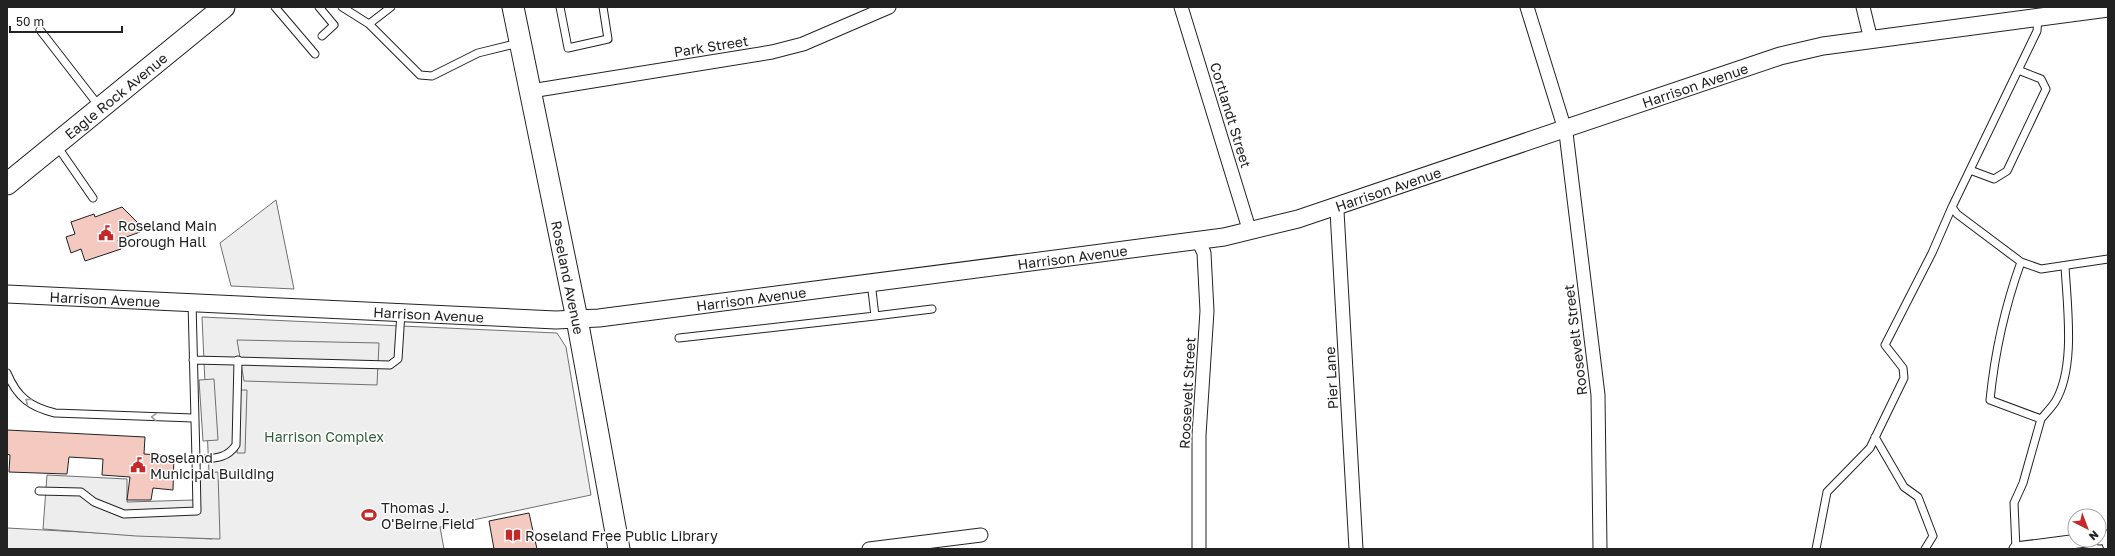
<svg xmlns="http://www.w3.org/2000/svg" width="2115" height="556" viewBox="0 0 2115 556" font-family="'Golos Text',sans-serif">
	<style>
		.green { fill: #eee; stroke: #6f6f6f }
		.parking { fill: #ededed; stroke: #6f6f6f }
		.building { fill: #f3c9c0; stroke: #222 }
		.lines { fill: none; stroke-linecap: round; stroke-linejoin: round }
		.service-casing { stroke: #222; stroke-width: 9 }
		.minor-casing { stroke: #222; stroke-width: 15 }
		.tertiary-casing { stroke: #222; stroke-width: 19 }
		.primary-casing { stroke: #222; stroke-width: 23 }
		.service { stroke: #fff; stroke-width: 7 }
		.minor { stroke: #fff; stroke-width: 13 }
		.tertiary { stroke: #fff; stroke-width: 17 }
		.primary { stroke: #fff; stroke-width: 21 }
		.oneway { stroke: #9c9c9c }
		.labels { text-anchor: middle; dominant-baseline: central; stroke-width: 3; stroke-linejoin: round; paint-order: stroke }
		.street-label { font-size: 14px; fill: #222; stroke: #fff }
		.poi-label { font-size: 14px; fill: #222; stroke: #fff; text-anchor: start }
		.park-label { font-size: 14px; fill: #2f5e38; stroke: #fff }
	</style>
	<rect width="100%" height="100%" fill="#fff"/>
	<path class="green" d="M 276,200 L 294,289 L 231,286 L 220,243 Z
		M 202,317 L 557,333 L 566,347 L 591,495 L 440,527 L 444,549 L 7,549 L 7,528 L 212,539 Z"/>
	<path class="parking" d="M 237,340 L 379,343 L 377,385 L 244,381 Z
		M 214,379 L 218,440 L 203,441 L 199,380 Z
		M 239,390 L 247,390 L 245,453 L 237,453 Z
		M 218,472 L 220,539 L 136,536 L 43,529 L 47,475 L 127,479 L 127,502 L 194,500 L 194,474 Z"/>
	<path class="building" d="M 122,207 L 137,222 L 140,232 L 118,240 L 121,249 L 85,261 L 81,249 L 71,253 L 66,237 L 75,234 L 71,222 L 94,214 L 95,217 Z
		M 7,430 L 145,437 L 144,454 L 174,456 L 173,490 L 153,488 L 151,500 L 127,500 L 130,477 L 102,475 L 103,459 L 69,457 L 67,474 L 9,472 L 10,455 L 7,454 Z
		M 529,513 L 537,549 L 494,549 L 489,521 Z"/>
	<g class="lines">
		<g class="service-casing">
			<path id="service" d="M 275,7 L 315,54
				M 319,7 L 334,25 L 322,36
				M 342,7 L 369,24 L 391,7
				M 560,7 L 568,48 L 608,39 L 603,7
				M 2038,18 L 2037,31 L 1952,207 L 1957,214 L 2021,262 L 2041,269 L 2108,259
				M 369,24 L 420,75 L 432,76 L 478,53 L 519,43
				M 40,30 L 99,106
				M 57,146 L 93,198
				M 1970,170 L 1994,179 L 2007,171 L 2046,89 L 2041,79 L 2018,70
				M 192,302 L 196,460 C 212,458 226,460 236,445 L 238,360
				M 875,316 L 932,309
				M 679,338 L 875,316 L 871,282
				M 193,360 L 390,365 L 398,359 L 401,312
				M 7,373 C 17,397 30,407 55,413 L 193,418
				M 2041,419 C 2046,413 2051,408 2055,402 C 2076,368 2067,305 2065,266
				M 1875,437 L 1904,487 L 1918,497 L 1933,536 L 1925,549
				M 39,491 L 81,492 L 94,502 L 124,514 L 197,511 L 196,460
				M 2104,538 L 2108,549
				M 1816,549 L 1827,492 L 1870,448 L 1904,378 L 1903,368 L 1885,345 L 1932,253 L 1952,207
				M 2016,549 L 2014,503 L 2023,483 L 2041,419 L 1990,400 C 1995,350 2004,309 2021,262"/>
		</g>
		<g class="minor-casing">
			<path id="minor" d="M 1181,7 L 1250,232
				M 1527,7 L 1566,133 L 1598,395 L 1600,549
				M 1863,7 L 1871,40
				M 531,91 L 772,52 L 803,44 L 889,7
				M 1339,205 L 1337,211 L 1356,549
				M 1198,240 L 1204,253 L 1207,311 L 1199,435 L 1199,549
				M 2099,538 L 2108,537
				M 869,549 L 981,535
				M 2016,549 L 2086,540"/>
		</g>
		<g class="tertiary-casing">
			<g id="tertiary">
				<path id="s1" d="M 7,294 L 556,320 L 599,318 L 1224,237 L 1298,219 L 1780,56 L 1823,46 L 2108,8"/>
			</g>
		</g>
		<g class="primary-casing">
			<g id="primary">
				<path id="s2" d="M 513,7 L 577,319 L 619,549"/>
				<path id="s3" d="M 7,184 L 224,7"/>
			</g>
		</g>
		<use href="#service" class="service"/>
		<use href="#minor" class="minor"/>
		<use href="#tertiary" class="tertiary"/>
		<use href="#primary" class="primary"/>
	</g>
	<defs><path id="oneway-chevron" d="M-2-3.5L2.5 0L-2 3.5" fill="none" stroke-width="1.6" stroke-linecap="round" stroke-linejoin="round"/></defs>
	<g class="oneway">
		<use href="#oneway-chevron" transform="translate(28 401) rotate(-143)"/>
		<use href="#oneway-chevron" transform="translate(154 417) rotate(-178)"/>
	</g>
	<defs>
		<g id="civic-bare" transform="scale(1.2)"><path d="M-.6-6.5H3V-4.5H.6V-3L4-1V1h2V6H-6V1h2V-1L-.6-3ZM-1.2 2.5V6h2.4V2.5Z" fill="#c62828" stroke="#fff" stroke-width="2.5" paint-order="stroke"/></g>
		<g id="stadium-bare" transform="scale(1.2)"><path d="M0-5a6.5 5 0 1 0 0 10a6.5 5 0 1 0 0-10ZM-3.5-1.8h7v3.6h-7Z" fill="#c62828" stroke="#fff" stroke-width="2.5" paint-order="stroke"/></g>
		<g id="library-bare" transform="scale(1.2)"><path d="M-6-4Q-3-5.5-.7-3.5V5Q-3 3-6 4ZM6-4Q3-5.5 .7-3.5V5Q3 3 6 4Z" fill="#c62828" stroke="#fff" stroke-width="2.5" paint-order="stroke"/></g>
	</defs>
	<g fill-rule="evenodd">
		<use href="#civic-bare" x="106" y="233"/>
		<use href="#civic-bare" x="138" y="465"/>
		<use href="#stadium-bare" x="369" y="515"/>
		<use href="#library-bare" x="513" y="535"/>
	</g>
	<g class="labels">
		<g class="street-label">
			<text transform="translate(711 46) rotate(-9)">Park Street</text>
			<text stroke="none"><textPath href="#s1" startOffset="1718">Harrison Avenue</textPath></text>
			<text stroke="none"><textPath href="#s3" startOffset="140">Eagle Rock Avenue</textPath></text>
			<text transform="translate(1231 115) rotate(73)">Cortlandt Street</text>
			<text stroke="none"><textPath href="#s1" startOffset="1394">Harrison Avenue</textPath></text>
			<text stroke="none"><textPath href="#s1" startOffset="1070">Harrison Avenue</textPath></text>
			<text stroke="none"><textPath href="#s2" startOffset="276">Roseland Avenue</textPath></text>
			<text stroke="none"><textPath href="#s1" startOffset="98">Harrison Avenue</textPath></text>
			<text stroke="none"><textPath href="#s1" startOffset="746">Harrison Avenue</textPath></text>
			<text stroke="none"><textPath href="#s1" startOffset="422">Harrison Avenue</textPath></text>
			<text transform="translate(1575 340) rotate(-97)">Roosevelt Street</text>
			<text transform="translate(1331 378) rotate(-93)">Pier Lane</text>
			<text transform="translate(1187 393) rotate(-87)">Roosevelt Street</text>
		</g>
		<g class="poi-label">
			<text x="118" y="225">Roseland Main<tspan x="118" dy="16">Borough Hall</tspan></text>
			<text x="150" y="457">Roseland<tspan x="150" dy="16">Municipal Building</tspan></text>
			<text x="381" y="507">Thomas J.<tspan x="381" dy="16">O'Beirne Field</tspan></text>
			<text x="525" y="535">Roseland Free Public Library</text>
		</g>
		<g class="park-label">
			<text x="324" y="436">Harrison Complex</text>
		</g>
	</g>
	<rect width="2115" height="556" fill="none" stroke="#222222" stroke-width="16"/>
	<g transform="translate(2087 528) rotate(138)"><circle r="19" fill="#ffffff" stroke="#a7a7a7"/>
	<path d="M0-3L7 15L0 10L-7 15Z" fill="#c62828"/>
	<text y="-6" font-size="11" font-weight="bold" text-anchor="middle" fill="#222222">N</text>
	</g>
	<path d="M10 26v6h112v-6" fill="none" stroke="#222222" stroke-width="2"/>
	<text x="16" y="26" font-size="12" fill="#222222" stroke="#ffffff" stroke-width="3" paint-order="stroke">50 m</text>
</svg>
